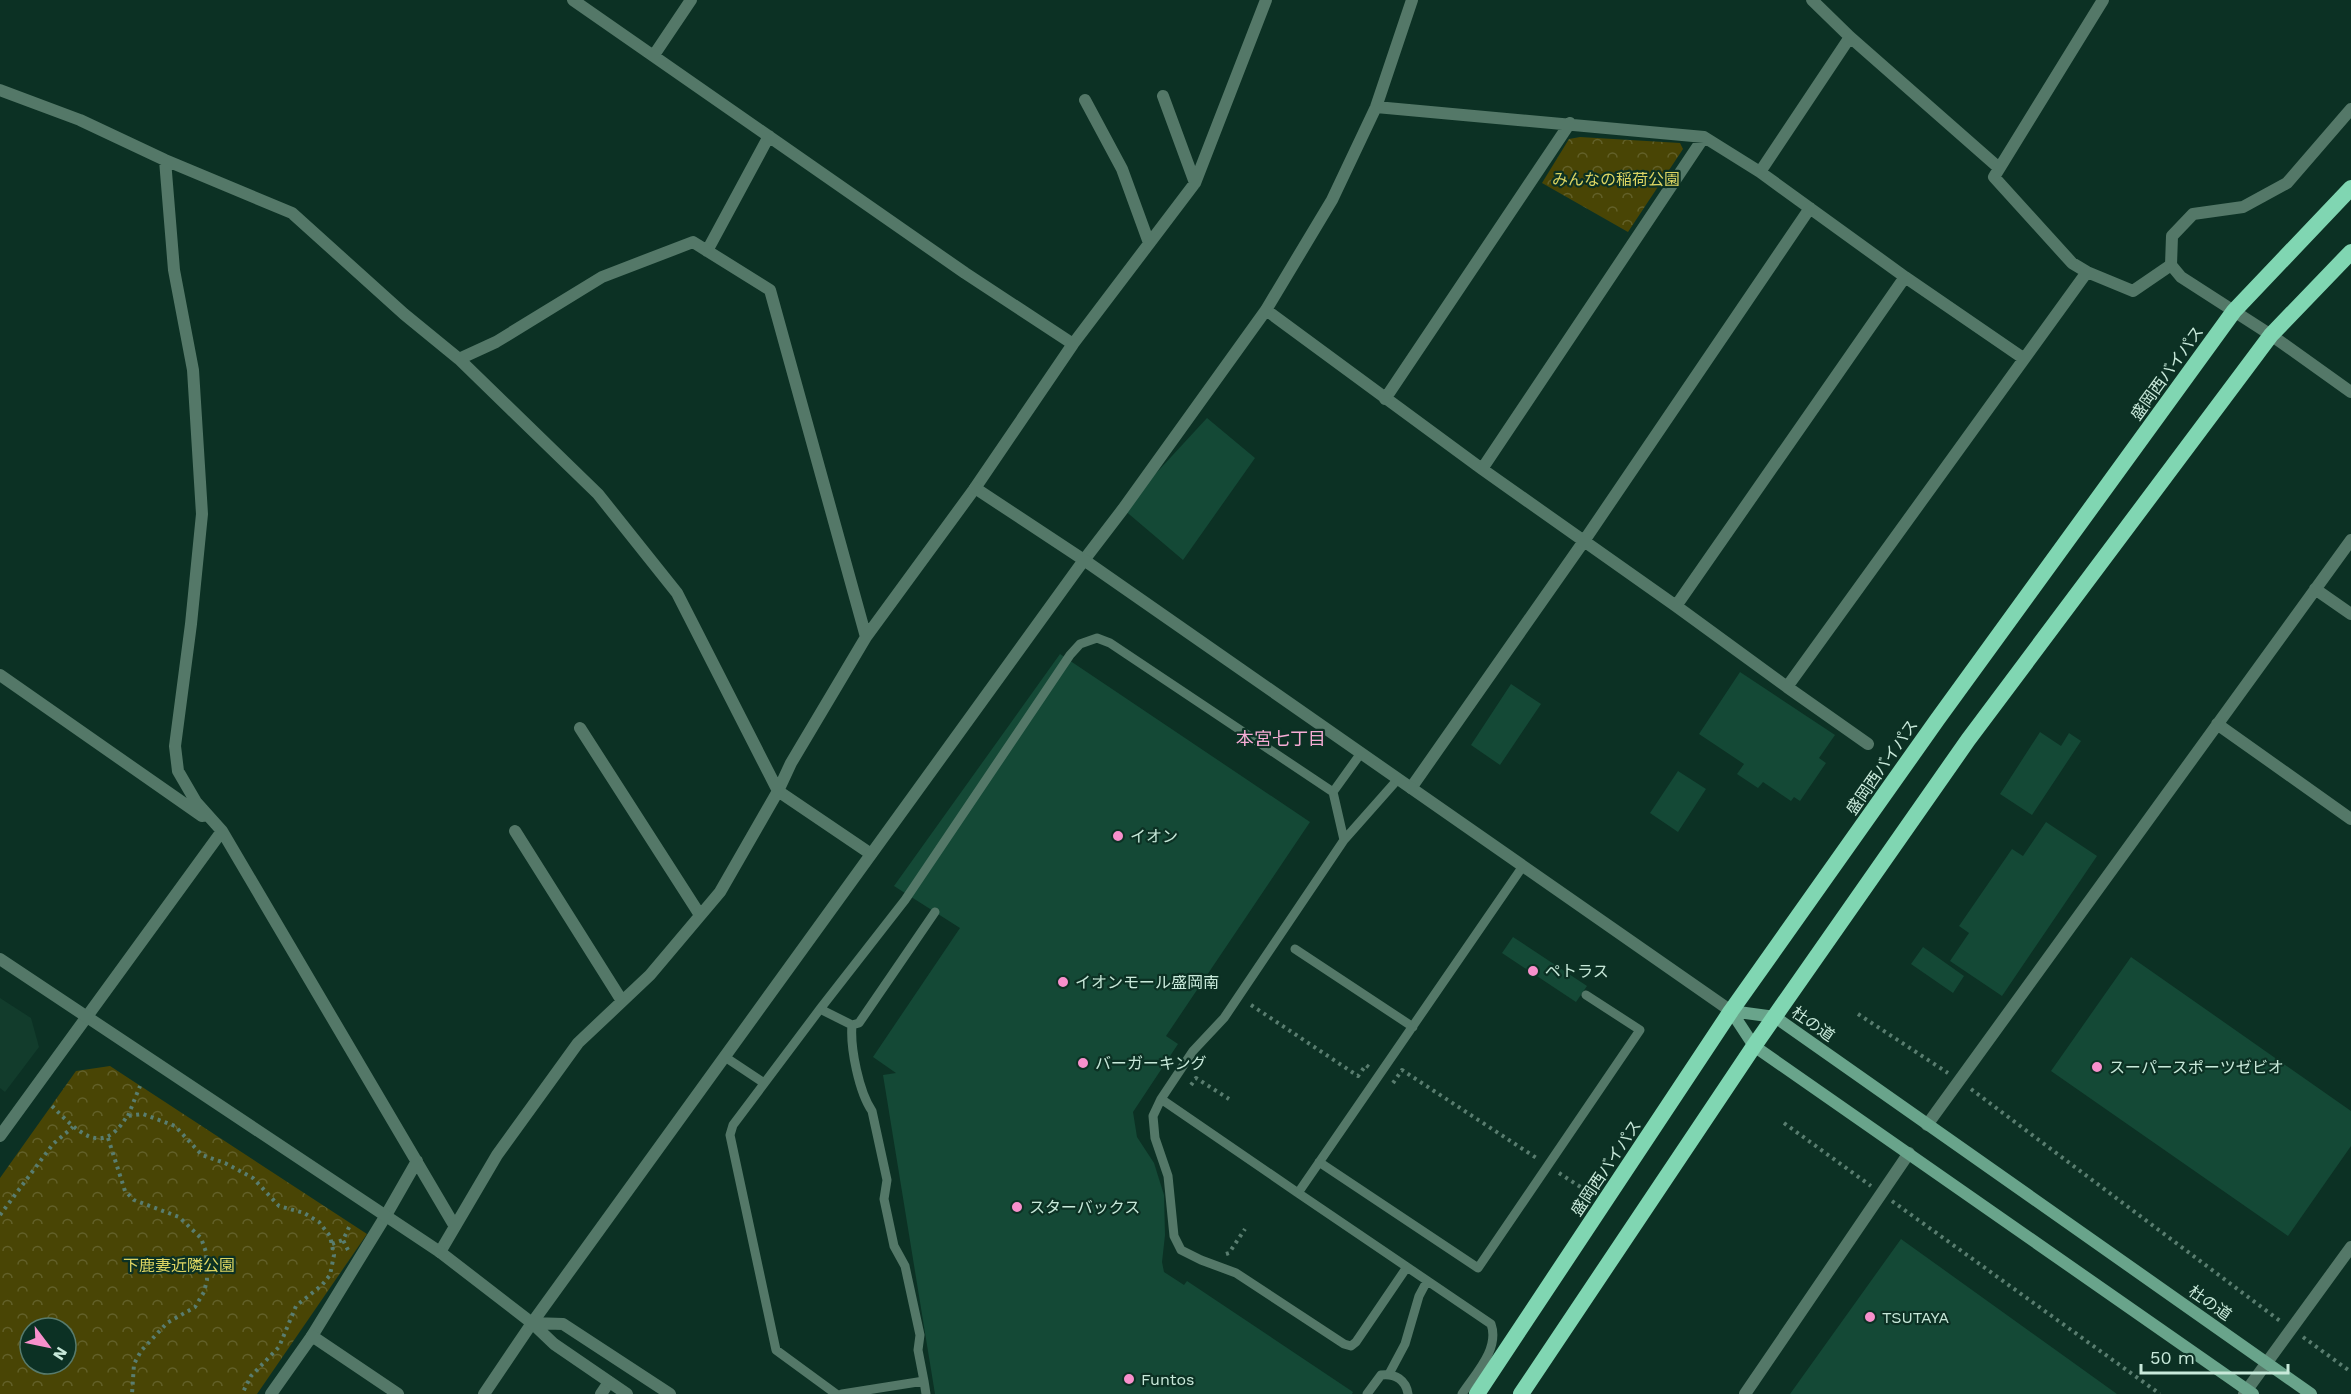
<svg xmlns="http://www.w3.org/2000/svg" width="2351" height="1394" viewBox="0 0 2351 1394" font-family="'Work Sans','Noto Sans JP',sans-serif">
	<style>
		.built { fill: #123c2c }
		.park { fill: url(#park-crowns); fill-rule: evenodd }
		.building { fill: #144936 }
		.lines { fill: none; stroke-linecap: round; stroke-linejoin: round }
		.path { stroke: #597d6f; stroke-width: 4; stroke-dasharray: 3 4.5; stroke-linecap: butt }
		.service { stroke: #547868; stroke-width: 9 }
		.pedestrian { stroke: #547868; stroke-width: 12 }
		.minor { stroke: #547868; stroke-width: 12 }
		.tertiary { stroke: #547868; stroke-width: 12 }
		.secondary { stroke: #69a48b; stroke-width: 12 }
		.trunk { stroke: #80d6b2; stroke-width: 16 }
		.poi-dot { fill: #f890cc; stroke: #0c3124; stroke-width: 2 }
		.labels { text-anchor: middle; dominant-baseline: central; stroke-width: 4.5; stroke-linejoin: round; paint-order: stroke }
		.park-label { font-size: 16px; fill: #ddd562; stroke: #0c3124 }
		.street-label { font-size: 16px; fill: #c8e9da; stroke: #0c3124 }
		.poi-label { font-size: 16px; fill: #c8e9da; stroke: #0c3124; text-anchor: start }
		.neighbourhood-label { font-size: 18px; fill: #f6acd5; stroke: #0c3124 }
	</style>
	<defs>
		<pattern id="park-crowns" width="20" height="18" patternUnits="userSpaceOnUse" patternTransform="scale(1.5)"><rect width="20" height="18" fill="#494505"/><path d="M2 6a3 3 0 1 1 6 0M12 15a3 3 0 1 1 6 0" fill="none" stroke="#626029"/></pattern>
	</defs>
	<rect width="100%" height="100%" fill="#0c3124"/>
	<path class="built" d="M 0,998 L 31,1018 L 39,1047 L 5,1092 L 0,1088 Z"/>
	<path class="park" d="M 1580,137 L 1680,143 L 1683,149 L 1628,232 L 1542,183 L 1569,139 Z
		M 110,1066 L 367,1234 L 257,1394 L 0,1394 L 0,1178 L 76,1071 ZM 30,1328 L 66,1328 L 66,1364 L 30,1364 Z"/>
	<path class="building" d="M 1207,418 L 1255,458 L 1183,560 L 1123,509 Z
		M 1060,654 L 1310,822 L 1166,1036 L 1178,1044 L 1133,1112 L 1137,1137 L 1154,1163 L 1164,1195 L 1165,1235 L 1162,1262 L 1164,1272 L 1184,1285 L 1187,1281 L 1353,1392 L 1352,1394 L 935,1394 L 883,1075 L 896,1073 L 873,1057 L 960,928 L 894,886 Z
		M 1740,672 L 1835,735 L 1819,758 L 1826,763 L 1800,801 L 1794,797 L 1791,801 L 1763,782 L 1758,788 L 1737,774 L 1744,764 L 1699,734 Z
		M 1511,684 L 1541,704 L 1500,765 L 1471,745 Z
		M 2040,732 L 2061,746 L 2069,733 L 2081,741 L 2032,815 L 2000,794 Z
		M 1678,771 L 1706,789 L 1678,832 L 1650,813 Z
		M 2046,822 L 2097,856 L 2002,996 L 1950,961 L 1969,933 L 1959,926 L 2012,849 L 2023,856 Z
		M 1513,937 L 1587,986 L 1576,1002 L 1502,953 Z
		M 1923,947 L 1964,976 L 1953,993 L 1911,964 Z
		M 2131,957 L 2351,1111 L 2351,1146 L 2288,1236 L 2051,1071 Z
		M 1901,1239 L 2117,1394 L 1790,1394 Z"/>
	<g class="lines">
		<path class="path" d="M 1251,1005 L 1358,1076 L 1366,1065 L 1370,1068
			M 1858,1014 L 1948,1073
			M 1393,1083 L 1402,1070 L 1538,1159
			M 1191,1085 L 1196,1078 L 1229,1099
			M 1971,1089 L 2280,1321
			M 52,1106 C 77,1131 102,1159 127,1116 L 143,1114 L 175,1126 L 202,1155 L 225,1163 L 253,1178 L 279,1206 L 304,1213 L 319,1222 L 330,1236 L 334,1255 L 330,1275 L 322,1285 L 296,1306 L 279,1347 L 251,1376 L 242,1394
			M 128,1116 L 140,1086
			M 1784,1123 L 1871,1186
			M 108,1138 L 125,1191 L 134,1200 L 179,1217 L 201,1238 L 206,1252 L 207,1280 L 204,1292 L 195,1307 L 167,1323 L 141,1351 L 134,1364 L 132,1394
			M 1559,1173 L 1582,1188
			M 1892,1201 L 2160,1394
			M 0,1215 L 53,1144 L 73,1127
			M 332,1244 L 343,1240
			M 348,1250 L 343,1240 L 351,1223
			M 1226,1254 L 1229,1253 L 1245,1229
			M 2303,1337 L 2351,1372"/>
		<path class="service" d="M 1344,840 L 1333,792 L 1361,753
			M 1295,949 L 1413,1027
			M 820,1009 L 852,1025 L 859,1023 L 935,912
			M 725,1057 L 764,1083
			M 1161,1099 L 1153,1116 L 1155,1138 L 1168,1176 L 1174,1236 L 1181,1250 L 1201,1260 L 1236,1273 L 1344,1344 L 1351,1346 L 1356,1342 L 1407,1267
			M 1319,1162 L 1478,1268 L 1640,1030 L 1586,995
			M 1298,1193 L 1161,1099 L 1193,1051 L 1224,1018 L 1344,840 L 1398,779
			M 1389,1374 L 1405,1344 L 1419,1296 L 1427,1281
			M 924,1381 L 926,1394
			M 836,1394 L 776,1350 L 730,1135 L 733,1125 L 820,1009 L 905,900 L 1070,655 L 1080,644 L 1097,638 L 1110,643 L 1333,792
			M 842,1394 L 924,1381 L 918,1350 L 920,1335 L 905,1266 L 894,1246 L 884,1199 L 887,1180 L 872,1111 C 859,1092 850,1048 852,1025
			M 1367,1394 L 1381,1375 C 1395,1373 1406,1380 1408,1394
			M 1462,1394 C 1475,1374 1500,1349 1491,1324 L 1298,1193 L 1523,866"/>
		<path class="pedestrian" d="M 312,1336 L 385,1217"/>
		<path class="minor" d="M 573,0 L 965,273 L 1073,344
			M 1812,0 L 1850,37 L 1999,168
			M 2103,0 L 1994,177 L 2072,263 L 2087,272 L 2133,291 L 2171,265
			M 654,55 L 691,0
			M 0,90 L 80,120 L 165,160 L 292,213 L 404,314 L 459,359 L 598,494 L 677,593 L 778,791 L 871,854
			M 1163,96 L 1195,183
			M 1085,100 L 1122,169 L 1149,243
			M 1376,107 L 1704,137 L 1760,172 L 1905,277 L 2023,358
			M 165,160 L 174,270 L 193,370 L 202,514 L 191,624 L 175,746 L 178,771 L 196,802 L 222,831 L 454,1225
			M 1760,172 L 1850,37
			M 707,251 L 769,136
			M 1266,310 L 1482,469 L 1676,606 L 1787,687 L 2087,272
			M 459,359 L 496,342 L 602,277 L 693,242 L 770,290 L 866,637
			M 1385,399 L 1570,123
			M 1482,469 L 1704,137
			M 1084,560 L 1123,509 L 1266,310 L 1332,200 L 1376,107 L 1412,0
			M 2315,589 L 2351,614
			M 1676,606 L 1905,277
			M 0,675 L 202,816
			M 1787,687 L 1868,744
			M 2217,724 L 2351,819
			M 580,728 L 700,915
			M 1411,788 L 1584,541 L 1810,208
			M 515,831 L 622,1001
			M 1927,1125 L 2351,540
			M 0,1136 L 222,831
			M 385,1217 L 417,1161
			M 440,1252 L 497,1155 L 578,1043 L 650,975 L 720,892 L 778,791 L 791,763 L 866,637 L 975,488 L 1073,344 L 1195,183 L 1266,0
			M 271,1394 L 312,1336 L 398,1394
			M 484,1394 L 532,1323
			M 601,1394 L 609,1382
			M 1745,1394 L 1909,1153
			M 2244,1394 L 2351,1247"/>
		<path class="tertiary" d="M 2351,109 L 2287,183 L 2243,207 L 2193,214 L 2172,236 L 2171,265 L 2181,277 L 2271,335 L 2351,392
			M 975,488 L 1084,560 L 1731,1011
			M 0,959 L 440,1252 L 532,1323 L 554,1344 L 627,1394
			M 532,1323 L 1084,560
			M 532,1323 L 563,1324 L 670,1394"/>
		<path class="secondary" d="M 1731,1011 L 1775,1017 L 2311,1394
			M 1731,1011 L 1754,1046 L 2253,1394"/>
		<path class="trunk" d="M 1477,1394 L 1731,1011 L 1937,720 L 2234,311 L 2351,188
			M 1521,1394 L 1754,1046 L 1968,740 L 2271,335 L 2351,252"/>
	</g>
	<g class="poi-dot">
		<circle cx="1118" cy="836" r="6"/>
		<circle cx="1533" cy="971" r="6"/>
		<circle cx="1063" cy="982" r="6"/>
		<circle cx="1083" cy="1063" r="6"/>
		<circle cx="2097" cy="1067" r="6"/>
		<circle cx="1017" cy="1207" r="6"/>
		<circle cx="1870" cy="1317" r="6"/>
		<circle cx="1129" cy="1379" r="6"/>
	</g>
	<g class="labels">
		<g class="park-label">
			<text x="1616" y="179">みんなの稲荷公園</text>
			<text x="179" y="1265">下鹿妻近隣公園</text>
		</g>
		<g class="street-label">
			<text transform="translate(2167 373) rotate(-54)">盛岡西バイパス</text>
			<text transform="translate(1882 767) rotate(-55)">盛岡西バイパス</text>
			<text transform="translate(1813 1024) rotate(35)">杜の道</text>
			<text transform="translate(1606 1168) rotate(-56)">盛岡西バイパス</text>
			<text transform="translate(2210 1303) rotate(35)">杜の道</text>
		</g>
		<g class="poi-label">
			<text x="1130" y="836">イオン</text>
			<text x="1545" y="971">ペトラス</text>
			<text x="1075" y="982">イオンモール盛岡南</text>
			<text x="1095" y="1063">バーガーキング</text>
			<text x="2109" y="1067">スーパースポーツゼビオ</text>
			<text x="1029" y="1207">スターバックス</text>
			<text x="1882" y="1317">TSUTAYA</text>
			<text x="1141" y="1379">Funtos</text>
		</g>
		<g class="neighbourhood-label">
			<text x="1281" y="738">本宮七丁目</text>
		</g>
	</g>
	<g transform="translate(48 1346) rotate(122)"><circle r="28" fill="#0c3124" stroke="#577b6d" stroke-width="1.5"/>
	<path d="M0-4.5L10 22L0 15L-10 22Z" fill="#f890cc"/>
	<text y="-9" font-size="16" font-weight="bold" text-anchor="middle" fill="#c8e9da">N</text>
	</g>
	<path d="M2141 1364v9h147v-9" fill="none" stroke="#c8e9da" stroke-width="3"/>
	<text x="2150" y="1364" font-size="18" fill="#c8e9da" stroke="#0c3124" stroke-width="4.5" paint-order="stroke">50 m</text>
</svg>
